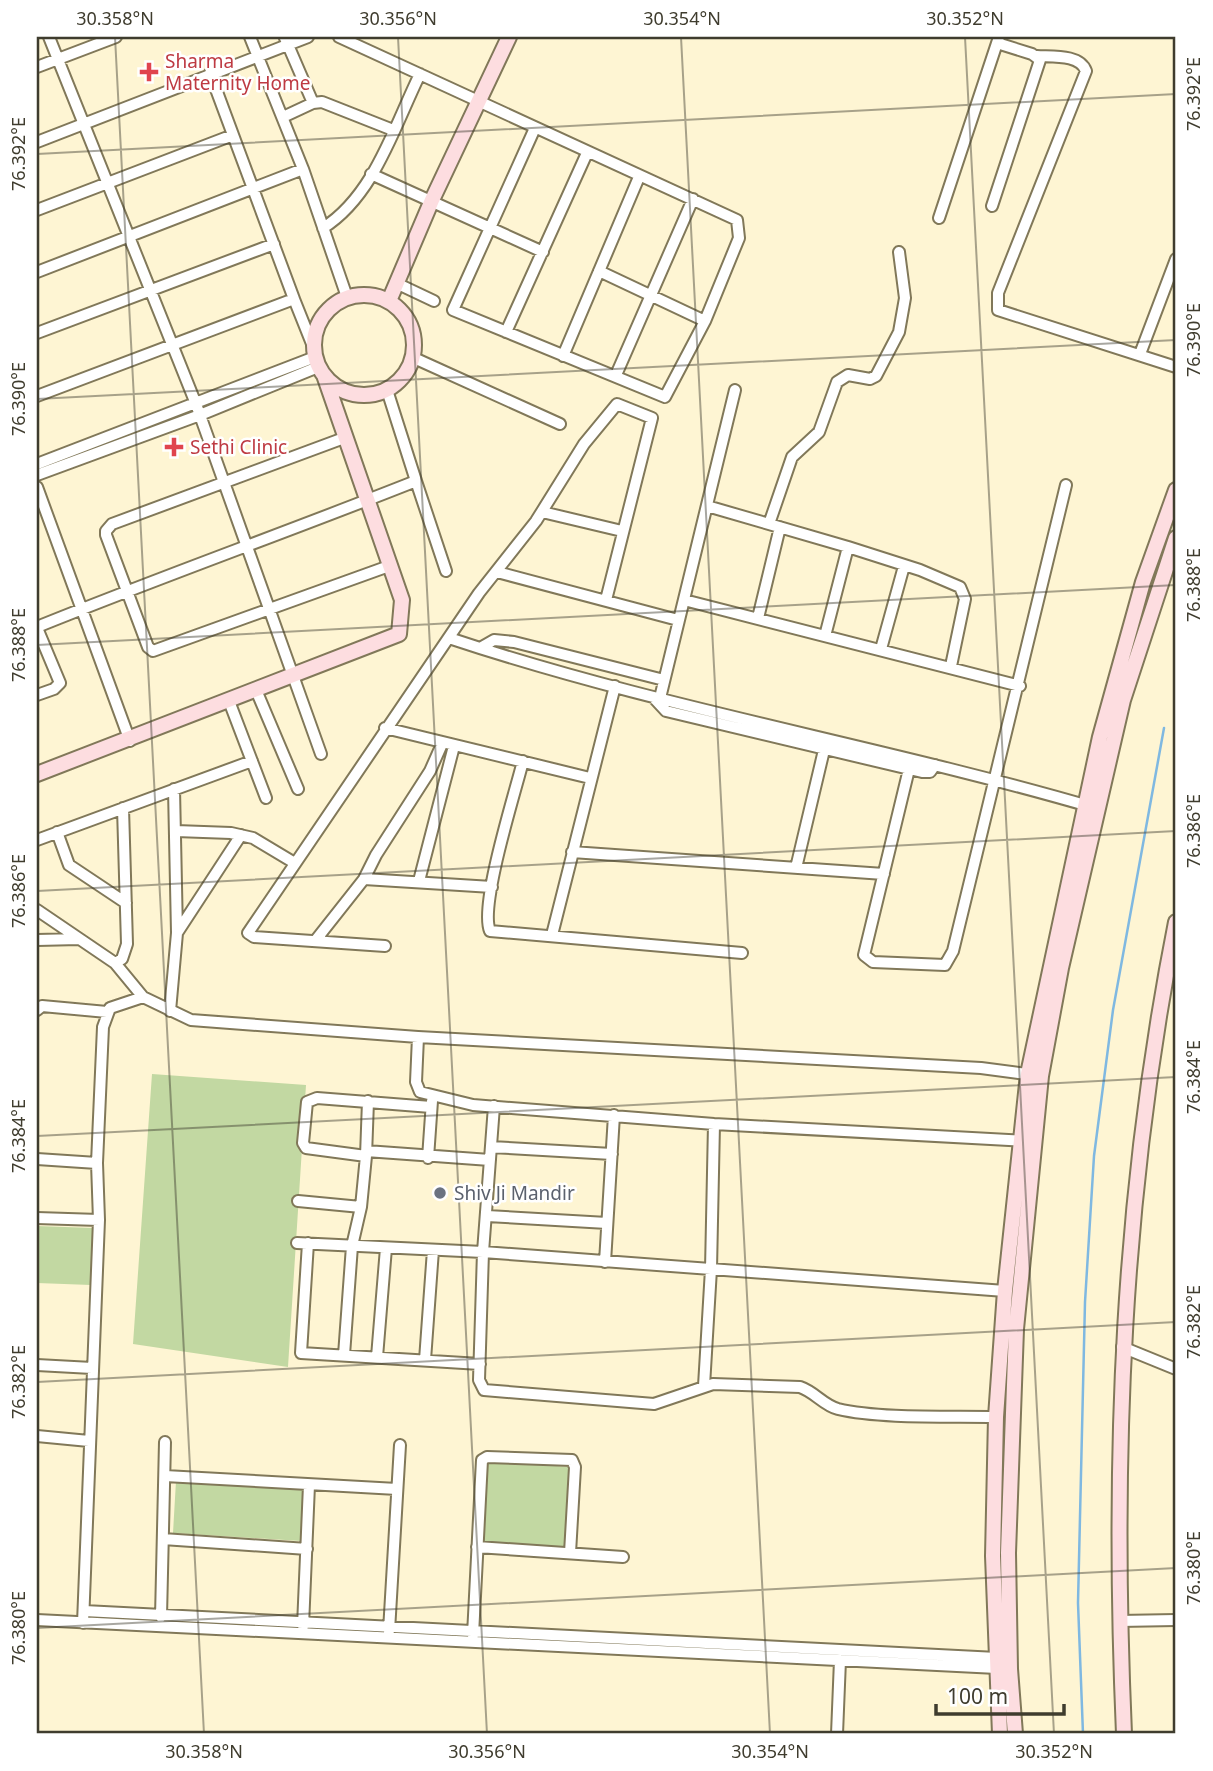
<svg xmlns="http://www.w3.org/2000/svg" width="1213" height="1771" viewBox="0 0 1213 1771" font-family="'Noto Sans',sans-serif">
	<style>
		.green { fill: #c2d8a2 }
		.lines { fill: none; stroke-linecap: round; stroke-linejoin: round }
		.stream { stroke: #7fb8e1; stroke-width: 2.5 }
		.street-casing { stroke: #817859; stroke-width: 14 }
		.secondary-casing { stroke: #817859; stroke-width: 18 }
		.street { stroke: #fff; stroke-width: 10 }
		.secondary { stroke: #fddde0; stroke-width: 14 }
		.ticks { fill: none; stroke: #3f3c2e; stroke-width: 2; stroke-opacity: 0.45 }
		.health-dot { fill: #e0444e; stroke: #fff; stroke-width: 2.5 }
		.worship-dot { fill: #6b7280; stroke: #fff; stroke-width: 2.5 }
		.labels { text-anchor: middle; dominant-baseline: central; stroke-width: 5; stroke-linejoin: round; paint-order: stroke }
		.health-label { font-size: 19px; fill: #be3a42; stroke: #fff; text-anchor: start }
		.worship-label { font-size: 19px; fill: #5b616d; stroke: #fff; text-anchor: start }
		.neatline { fill: none; stroke: #3f3c2e; stroke-width: 2.5 }
		.ticks-label { font-size: 18px; text-anchor: middle; fill: #3f3c2e }
	</style>
	<rect width="100%" height="100%" fill="#fef5d3"/>
	<path class="green" d="M 152,1074 L 306,1085 L 288,1367 L 133,1344 Z
		M 37,1226 L 93,1228 L 91,1285 L 37,1283 Z
		M 488,1461 L 570,1467 L 565,1548 L 482,1542 Z
		M 176,1481 L 304,1489 L 301,1541 L 173,1533 Z"/>
	<g class="lines">
		<path class="stream" d="M 1083,1734 L 1078,1603 L 1085,1302 L 1094,1156 L 1113,1010 L 1164,728"/>
		<g class="street-casing">
			<path id="street" d="M 49,37 L 196,404 L 321,754
				M 250,37 L 303,169 L 347,297
				M 339,37 L 737,220 L 739,238 L 705,321 L 665,397 L 453,310 L 535,128
				M 285,38 L 313,103
				M 1037,56 C 1052,57 1080,54 1086,71 L 998,293 L 998,310 L 1176,367
				M 37,67 L 116,37
				M 210,73 L 294,299
				M 283,117 L 313,103 L 322,102 L 393,130
				M 37,142 L 308,37
				M 371,174 L 543,252
				M 992,206 L 1040,60 L 1032,54 L 997,43
				M 37,210 L 233,135
				M 939,218 L 999,37
				M 323,228 C 374,196 394,127 420,74
				M 599,271 L 705,321
				M 37,272 L 303,169
				M 396,283 L 434,301
				M 506,332 L 587,153
				M 37,333 L 274,244
				M 1140,354 L 1176,259
				M 563,356 L 639,177
				M 414,358 L 560,424
				M 616,375 L 693,199
				M 37,396 L 294,299 L 314,349
				M 344,438 L 112,524 L 106,531 L 106,535 L 148,647 L 153,651 L 389,566
				M 37,464 L 315,357
				M 37,475 L 200,415 L 318,367
				M 416,481 L 446,571
				M 37,487 L 130,741
				M 707,506 L 848,547 L 920,570 L 960,587 L 965,599 L 951,666
				M 542,512 L 622,531
				M 769,524 L 792,457 L 819,432 L 837,382 L 848,375 L 870,379 L 876,376 L 899,332 L 905,298 L 899,252
				M 497,572 L 678,620
				M 684,600 L 1020,686
				M 758,618 L 780,527
				M 37,627 C 163,576 290,531 416,481 L 387,390
				M 37,628 L 60,683 L 54,689 L 37,695
				M 825,636 L 848,547
				M 449,638 C 659,708 879,745 1092,807
				M 480,648 L 494,640 L 514,642 L 664,680
				M 881,649 L 904,566
				M 256,690 L 298,789
				M 653,697 L 666,711 L 922,772 L 930,772 L 935,765
				M 660,698 L 735,390
				M 229,701 L 266,798
				M 385,728 L 590,778
				M 523,761 C 515,793 479,906 490,931 L 742,953
				M 909,769 L 864,955 L 873,962 L 945,965 L 953,951 L 1066,485
				M 176,831 L 231,833 L 253,838 L 293,862
				M 57,832 L 69,865 L 126,903
				M 37,840 L 252,761
				M 572,852 L 884,874
				M 796,868 L 824,750
				M 364,879 L 492,887
				M 419,881 L 454,746
				M 37,910 L 115,963 L 143,997
				M 177,933 L 241,835
				M 552,935 L 615,686
				M 37,940 L 79,939
				M 315,941 L 364,879 L 376,855 L 430,771 L 442,744
				M 385,946 L 254,937 L 248,933 L 479,593 L 536,521 L 584,444 L 617,404 L 652,418 L 606,600
				M 115,963 L 122,959 L 127,944 L 123,808
				M 37,1010 L 42,1006 L 107,1012
				M 170,1011 L 177,933 L 174,789
				M 418,1037 L 416,1082 L 420,1092 L 473,1105 L 714,1124 L 1026,1141
				M 494,1106 L 483,1252 L 479,1380 L 484,1390 L 654,1404 L 713,1384 L 800,1387 C 815,1392 823,1405 838,1409 C 880,1419 950,1416 996,1417
				M 491,1147 L 612,1154
				M 366,1151 L 490,1160
				M 366,1156 L 306,1148 L 303,1143 L 307,1102 L 317,1098 L 431,1107
				M 428,1158 L 432,1101
				M 37,1159 L 97,1163
				M 298,1201 L 361,1207
				M 487,1216 L 607,1223
				M 37,1218 L 99,1220
				M 297,1243 L 483,1252 L 1005,1291
				M 308,1243 L 301,1353 L 480,1364
				M 605,1262 L 614,1115
				M 1122,1347 L 1176,1369
				M 344,1355 L 352,1246 L 361,1207 L 366,1156 L 368,1101
				M 377,1357 L 386,1248
				M 425,1360 L 433,1250
				M 37,1365 L 92,1368
				M 704,1386 L 711,1269 L 714,1124
				M 37,1436 L 89,1441
				M 165,1476 L 397,1489
				M 163,1539 L 307,1549
				M 477,1547 L 623,1557
				M 84,1611 L 997,1658
				M 161,1617 L 165,1442
				M 37,1620 L 997,1668
				M 1119,1621 L 1176,1620
				M 83,1623 L 99,1220 L 97,1163 L 103,1027 L 110,1008 L 143,997 L 191,1020 L 418,1037 L 981,1068 L 1034,1075
				M 303,1626 L 309,1485
				M 389,1631 L 400,1445
				M 473,1635 L 482,1460 L 487,1457 L 572,1460 L 575,1467 L 570,1553
				M 837,1734 L 840,1660"/>
		</g>
		<g class="secondary-casing">
			<path id="secondary" d="M314 345a50 50 0 1 1 100 0a50 50 0 1 1-100 0Z
				M 389,301 L 432,200 L 509,37
				M 37,774 L 399,634 L 402,600 L 324,375
				M 1000,1734 L 993,1556 L 996,1417 L 1005,1291 L 1028,1074 L 1100,737 L 1143,582 L 1176,490
				M 1015,1734 L 1010,1669 L 1008,1553 L 1016,1329 L 1041,1076 L 1061,968 L 1123,700 L 1176,538
				M 1124,1734 C 1112,1457 1122,1195 1176,922"/>
		</g>
		<use href="#street" class="street"/>
		<use href="#secondary" class="secondary"/>
	</g>
	<path class="ticks" d="M 115,37 L 204,1734M 398,37 L 487,1734M 681,37 L 770,1734M 965,37 L 1054,1734M 37,154 L 1176,94M 37,399 L 1176,340M 37,645 L 1176,585M 37,891 L 1176,831M 37,1136 L 1176,1077M 37,1382 L 1176,1322M 37,1628 L 1176,1568"/>
	<g class="health-dot">
		<path d="M145.5 61.5h7v7h7v7h-7v7h-7v-7h-7v-7h7z"/>
		<path d="M170.5 436.5h7v7h7v7h-7v7h-7v-7h-7v-7h7z"/>
	</g>
	<circle class="worship-dot" cx="440" cy="1193" r="7"/>
	<g class="labels">
		<g class="health-label">
			<text x="165" y="61">Sharma<tspan x="165" dy="22">Maternity Home</tspan></text>
			<text x="190" y="447">Sethi Clinic</text>
		</g>
		<g class="worship-label">
			<text x="454" y="1193">Shiv Ji Mandir</text>
		</g>
	</g>
	<rect width="1213" height="1771" fill="none" stroke="#ffffff" stroke-width="77"/>
	<path d="M936 1704v10h128v-10" fill="none" stroke="#3f3c2e" stroke-width="3.5"/>
	<text x="947" y="1704" font-size="21" fill="#3f3c2e" stroke="#ffffff" stroke-width="5" paint-order="stroke">100 m</text>
	<rect x="38" y="38" width="1136" height="1694" class="neatline"/>
	<g class="ticks-label">
		<text x="115" y="25">30.358°N</text>
		<text x="398" y="25">30.356°N</text>
		<text x="682" y="25">30.354°N</text>
		<text x="965" y="25">30.352°N</text>
		<text transform="translate(1194 94) rotate(-90)" y="6">76.392°E</text>
		<text transform="translate(19 154) rotate(-90)" y="6">76.392°E</text>
		<text transform="translate(1194 340) rotate(-90)" y="6">76.390°E</text>
		<text transform="translate(19 399) rotate(-90)" y="6">76.390°E</text>
		<text transform="translate(1194 585) rotate(-90)" y="6">76.388°E</text>
		<text transform="translate(19 645) rotate(-90)" y="6">76.388°E</text>
		<text transform="translate(1194 831) rotate(-90)" y="6">76.386°E</text>
		<text transform="translate(19 891) rotate(-90)" y="6">76.386°E</text>
		<text transform="translate(1194 1077) rotate(-90)" y="6">76.384°E</text>
		<text transform="translate(19 1136) rotate(-90)" y="6">76.384°E</text>
		<text transform="translate(1194 1322) rotate(-90)" y="6">76.382°E</text>
		<text transform="translate(19 1382) rotate(-90)" y="6">76.382°E</text>
		<text transform="translate(1194 1568) rotate(-90)" y="6">76.380°E</text>
		<text transform="translate(19 1628) rotate(-90)" y="6">76.380°E</text>
		<text x="204" y="1758">30.358°N</text>
		<text x="487" y="1758">30.356°N</text>
		<text x="770" y="1758">30.354°N</text>
		<text x="1054" y="1758">30.352°N</text>
	</g>
</svg>
